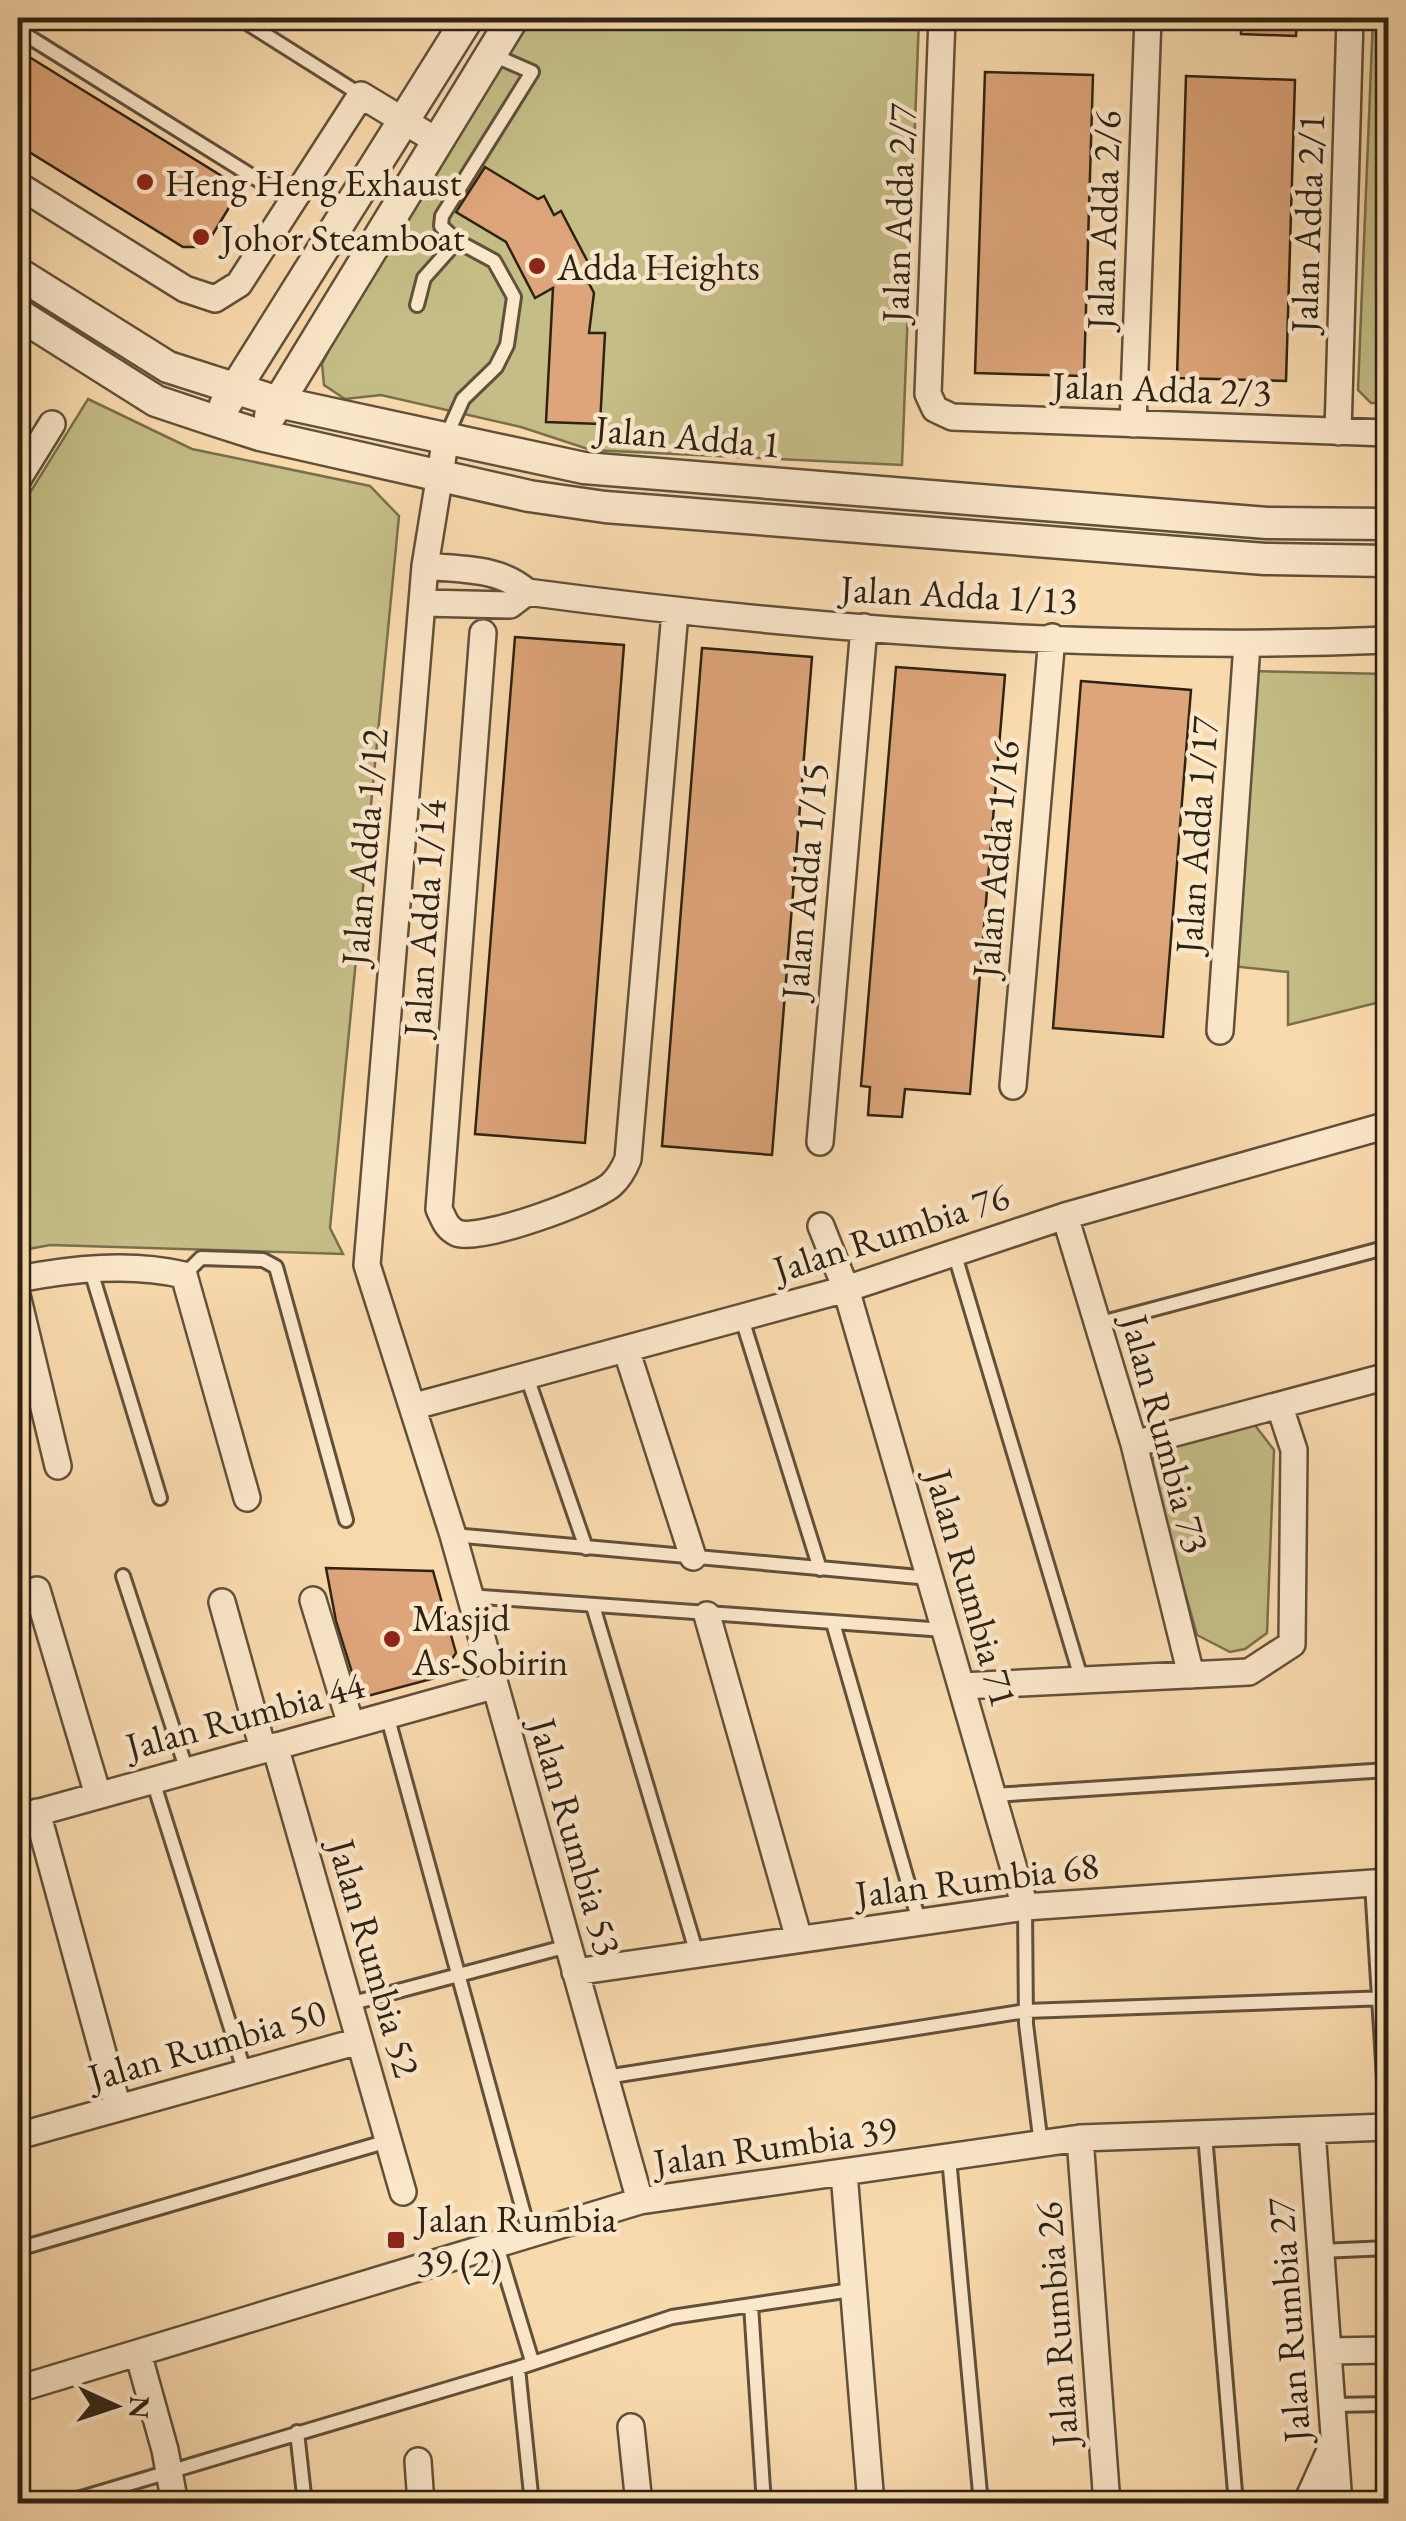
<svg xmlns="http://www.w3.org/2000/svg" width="1406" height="2521" viewBox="0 0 1406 2521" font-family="'EB Garamond',serif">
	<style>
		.green { fill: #c4bd85; stroke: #78704d; stroke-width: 2.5 }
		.building { fill: #dda579; stroke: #2d2315; stroke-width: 2.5 }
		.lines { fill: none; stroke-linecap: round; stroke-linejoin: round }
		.service-casing { stroke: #60513b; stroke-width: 18 }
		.minor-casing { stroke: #60513b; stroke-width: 30 }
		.tertiary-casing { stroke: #60513b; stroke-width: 35 }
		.service { stroke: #fbe7ca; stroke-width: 12 }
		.minor { stroke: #fbe7ca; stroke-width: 25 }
		.tertiary { stroke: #fbe7ca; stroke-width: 30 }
		.poi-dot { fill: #8f2418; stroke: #fbe7ca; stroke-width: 4 }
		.labels { text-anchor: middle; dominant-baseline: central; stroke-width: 9; stroke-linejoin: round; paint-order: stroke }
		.poi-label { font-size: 38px; fill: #2d2315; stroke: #fbe7ca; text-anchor: start }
		.street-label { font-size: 38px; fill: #2d2315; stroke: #fbe7ca }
	</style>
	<rect width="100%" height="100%" fill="#f9daad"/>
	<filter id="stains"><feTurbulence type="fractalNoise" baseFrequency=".002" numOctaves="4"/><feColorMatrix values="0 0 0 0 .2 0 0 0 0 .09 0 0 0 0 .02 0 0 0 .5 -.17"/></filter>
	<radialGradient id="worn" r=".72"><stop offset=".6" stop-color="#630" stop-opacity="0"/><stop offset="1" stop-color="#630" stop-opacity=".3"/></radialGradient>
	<path class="green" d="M 532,18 L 919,18 L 902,465 L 591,450 L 521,427 L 381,395 L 345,399 L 324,385 L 322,364 L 333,342 Z
		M 1373,18 L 1388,18 L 1388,403 L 1371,403 L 1358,390 Z
		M 88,399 L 192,449 L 370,486 L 399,516 L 330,1228 L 343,1254 L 50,1245 L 18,1251 L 18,512 Z
		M 1252,671 L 1388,674 L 1388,1000 L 1288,1025 L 1288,972 L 1230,966 Z
		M 1254,1424 L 1274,1450 L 1267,1633 L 1245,1649 L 1230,1652 L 1197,1635 L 1150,1468 L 1157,1449 Z"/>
	<path class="building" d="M 1241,18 L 1297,18 L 1296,36 L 1241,34 Z
		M 18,50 L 241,188 L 205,247 L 183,247 L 18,145 Z
		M 985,72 L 1093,75 L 1084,376 L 975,373 Z
		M 1186,76 L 1295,80 L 1286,381 L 1177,378 Z
		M 485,167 L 538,199 L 544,196 L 554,215 L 561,211 L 591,268 L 583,272 L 594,293 L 589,333 L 605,333 L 600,424 L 546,422 L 553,288 L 535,298 L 506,242 L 456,212 Z
		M 515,637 L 624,645 L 585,1143 L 475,1134 Z
		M 702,648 L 812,657 L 772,1155 L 662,1146 Z
		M 896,667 L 1005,675 L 970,1094 L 905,1089 L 902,1117 L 868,1115 L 870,1087 L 861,1086 Z
		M 1081,681 L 1191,690 L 1163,1037 L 1053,1028 Z
		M 326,1568 L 433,1571 L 456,1653 L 439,1677 L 360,1698 L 336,1621 Z"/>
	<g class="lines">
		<g class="service-casing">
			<path id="service" d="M 239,18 L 361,95
				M 18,30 L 295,203
				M 417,305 L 424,278 L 457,241
				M 446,437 L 463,399 L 496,367 L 507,345 L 514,297 L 494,261 L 457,241 L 441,226 L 442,216 L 532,72 L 491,54
				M 954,1252 L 1082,1681
				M 91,1271 L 160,1498
				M 184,1275 L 201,1258 L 263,1260 L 276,1267 L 346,1520
				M 742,1319 L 820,1569
				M 1097,1324 L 1388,1247
				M 527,1377 L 586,1548
				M 453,1535 L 930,1578
				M 123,1576 L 187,1771
				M 468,1596 L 945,1630
				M 593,1606 L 697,1954
				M 833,1623 L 919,1921
				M 387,1715 L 530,2236
				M 153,1781 L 245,2073
				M 993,1795 L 1388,1770
				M 1372,1884 L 1387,2127
				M 1025,1907 L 1026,2024 L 1041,2145
				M 349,2004 L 568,1946
				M 606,2077 L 1026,2011 L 1388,1998
				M 1205,2135 L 1236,2504
				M 949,2158 L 981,2504
				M 497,2246 L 532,2361
				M 18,2249 L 388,2141
				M 1320,2251 L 1388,2248
				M 751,2305 L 764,2504
				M 518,2368 L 532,2504
				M 1332,2405 L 1388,2404
				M 297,2432 L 305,2504
				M 61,2504 L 518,2368 L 672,2317 L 851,2290"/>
		</g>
		<g class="minor-casing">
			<path id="minor" d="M 942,18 L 928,394 L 935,409 L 952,417 L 1388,433
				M 18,185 L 185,289 L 215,299 L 239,284 L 361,95 L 437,141
				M 1133,424 L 1148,18
				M 1338,432 L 1350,18
				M 446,437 L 425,566 L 367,1265 L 453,1535 L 640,2201
				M 18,479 L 52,424
				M 425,566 C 461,570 499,567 527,592
				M 527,592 C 812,630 1102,652 1388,640
				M 424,603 L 510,605 L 527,592
				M 483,633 L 439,1209 C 444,1219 446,1228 457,1233 C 480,1242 592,1201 611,1185 C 620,1177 624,1169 628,1159 L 675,612
				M 1220,1031 L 1247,644
				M 1013,1086 L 1052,637
				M 820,1142 L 864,627
				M 1065,1216 L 1134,1444 L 1191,1675
				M 821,1226 L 846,1289 L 1025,1907
				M 18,1279 C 71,1269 130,1262 184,1275 L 247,1498
				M 18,1299 L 58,1466
				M 626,1349 L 693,1557
				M 415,1406 L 846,1289 L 1065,1216 L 1388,1125
				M 1134,1444 L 1388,1376
				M 37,1590 L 98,1795
				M 313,1600 L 351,1725
				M 222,1602 L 263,1749
				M 707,1615 L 799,1939
				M 961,1686 L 1249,1672 L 1292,1644 L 1294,1450 L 1280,1407
				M 275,1746 L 403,2192
				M 37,1812 L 118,2108
				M 18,1818 L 493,1686
				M 575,1972 L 1025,1907 L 1388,1882
				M 1312,2131 L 1339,2504
				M 18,2136 L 359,2041
				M 1080,2138 L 1107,2504
				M 844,2173 L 871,2504
				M 1328,2351 L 1388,2350
				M 138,2353 L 165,2450 L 175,2504
				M 18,2389 L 640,2201 L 1080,2138 L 1388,2127
				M 631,2427 L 639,2504
				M 418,2461 L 421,2504
				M 1306,2504 L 1333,2444"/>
		</g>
		<g class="tertiary-casing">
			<path id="tertiary" d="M 18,273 L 168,367 L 278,402 L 584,468 L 1267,523 L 1388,524
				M 18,314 L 156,401 L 216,421 L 260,435 L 529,496 L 605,507 L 1265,559 L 1388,561
				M 225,405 L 468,18
				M 270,416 L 513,18"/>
		</g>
		<use href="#service" class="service"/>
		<use href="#minor" class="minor"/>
		<use href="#tertiary" class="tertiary"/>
	</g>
	<g class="poi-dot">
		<circle cx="145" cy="182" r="10"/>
		<circle cx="201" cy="237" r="10"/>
		<circle cx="537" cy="266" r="10"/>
		<circle cx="392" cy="1639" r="10"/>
		<rect x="386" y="2230" width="20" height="20" rx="5"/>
	</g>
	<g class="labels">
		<g class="poi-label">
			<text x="165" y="182">Heng Heng Exhaust</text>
			<text x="221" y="237">Johor Steamboat</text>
			<text x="557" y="266">Adda Heights</text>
			<text x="412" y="1617">Masjid<tspan x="412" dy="44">As-Sobirin</tspan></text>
			<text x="416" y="2218">Jalan Rumbia<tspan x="416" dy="44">39 (2)</tspan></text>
		</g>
		<g class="street-label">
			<text transform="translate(898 213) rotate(-88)">Jalan Adda 2/7</text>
			<text transform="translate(1103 220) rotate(-88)">Jalan Adda 2/6</text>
			<text transform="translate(1307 223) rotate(-88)">Jalan Adda 2/1</text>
			<text transform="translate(1162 388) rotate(2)">Jalan Adda 2/3</text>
			<text transform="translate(688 436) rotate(5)">Jalan Adda 1</text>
			<text transform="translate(959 594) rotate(3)">Jalan Adda 1/13</text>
			<text transform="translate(1196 835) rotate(-86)">Jalan Adda 1/17</text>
			<text transform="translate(364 847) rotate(-85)">Jalan Adda 1/12</text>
			<text transform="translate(995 859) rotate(-85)">Jalan Adda 1/16</text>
			<text transform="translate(804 881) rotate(-85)">Jalan Adda 1/15</text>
			<text transform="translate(424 918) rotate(-86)">Jalan Adda 1/14</text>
			<text transform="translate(891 1232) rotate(-18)">Jalan Rumbia 76</text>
			<text transform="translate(1166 1434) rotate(75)">Jalan Rumbia 73</text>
			<text transform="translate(972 1588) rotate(74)">Jalan Rumbia 71</text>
			<text transform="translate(245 1715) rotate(-15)">Jalan Rumbia 44</text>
			<text transform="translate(576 1837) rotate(74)">Jalan Rumbia 53</text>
			<text transform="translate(977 1879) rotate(-7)">Jalan Rumbia 68</text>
			<text transform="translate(375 1958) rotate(74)">Jalan Rumbia 52</text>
			<text transform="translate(207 2044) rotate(-16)">Jalan Rumbia 50</text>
			<text transform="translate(775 2145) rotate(-8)">Jalan Rumbia 39</text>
			<text transform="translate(1288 2320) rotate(-94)">Jalan Rumbia 27</text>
			<text transform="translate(1056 2324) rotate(-94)">Jalan Rumbia 26</text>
		</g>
	</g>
	<rect width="1406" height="2521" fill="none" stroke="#f9daad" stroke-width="60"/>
	<rect x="20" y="20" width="1366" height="2481" fill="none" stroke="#2d2315" stroke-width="5"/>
	<rect x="30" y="30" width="1346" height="2461" fill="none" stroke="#2d2315" stroke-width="2.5"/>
	<g transform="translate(115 2406) rotate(93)" stroke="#fbe7ca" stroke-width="8" paint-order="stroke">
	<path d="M0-8L18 38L0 25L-18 38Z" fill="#2d2315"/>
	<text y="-15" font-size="28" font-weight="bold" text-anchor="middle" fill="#2d2315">N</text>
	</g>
	<rect width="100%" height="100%" filter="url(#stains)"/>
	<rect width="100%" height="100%" fill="url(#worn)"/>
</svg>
